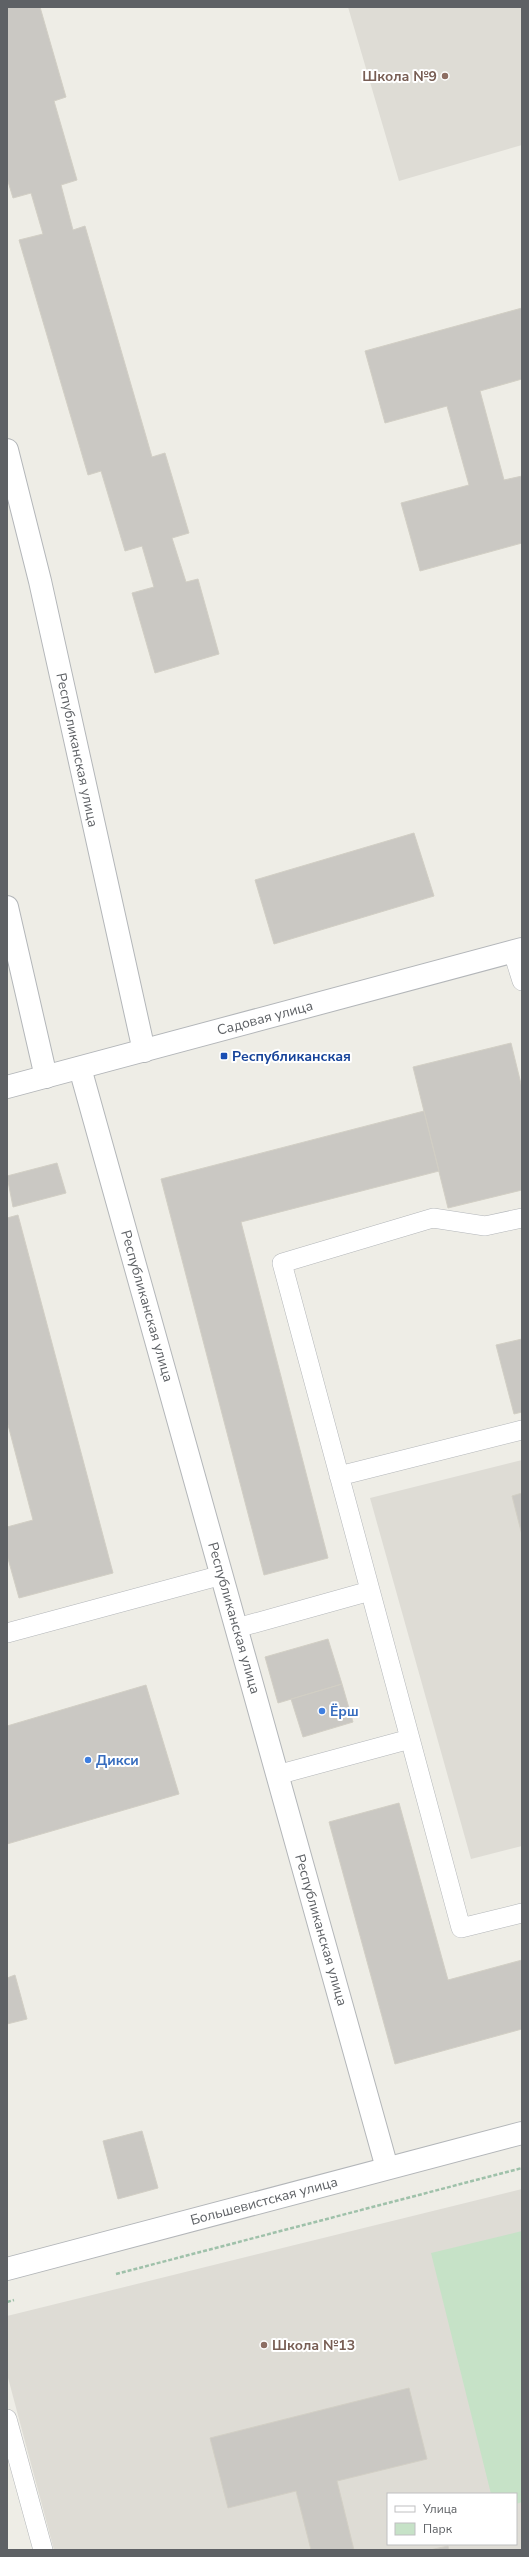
<svg xmlns="http://www.w3.org/2000/svg" width="529" height="2557" viewBox="0 0 529 2557" font-family="'Nunito Sans',sans-serif">
	<style>
		.education { fill: #dedcd5; fill-rule: evenodd }
		.green { fill: #c6e2c7 }
		.building { fill: #cac8c3; stroke: #d2cfc5 }
		.lines { fill: none; stroke-linecap: round; stroke-linejoin: round }
		.service-casing { stroke: #b3b6b9; stroke-width: 20 }
		.minor-casing { stroke: #b3b6b9; stroke-width: 24 }
		.tertiary-casing { stroke: #b3b6b9; stroke-width: 24 }
		.path { stroke: #9fc1aa; stroke-width: 2.5; stroke-dasharray: 4 2; stroke-linecap: butt }
		.service { stroke: #fff; stroke-width: 19 }
		.minor { stroke: #fff; stroke-width: 22 }
		.tertiary { stroke: #fff; stroke-width: 22 }
		.education-dot { fill: #8d6e63; stroke: #fff; stroke-width: 1.5 }
		.transit-dot { fill: #1a4fb4; stroke: #fff; stroke-width: 1.5 }
		.shop-dot { fill: #3f7fe0; stroke: #fff; stroke-width: 1.5 }
		.labels { text-anchor: middle; dominant-baseline: central; stroke-width: 4; stroke-linejoin: round; paint-order: stroke }
		.education-label { font-size: 14px; font-weight: bold; fill: #785e54; stroke: #fff; text-anchor: end }
		.street-label { font-size: 14px; fill: #5e6165; stroke: #fff }
		.transit-label { font-size: 14px; font-weight: bold; fill: #164399; stroke: #fff; text-anchor: start }
		.shop-label { font-size: 14px; font-weight: bold; fill: #366cbe; stroke: #fff; text-anchor: start }
	</style>
	<rect width="100%" height="100%" fill="#eeede6"/>
	<path class="education" d="M 348,7 L 522,7 L 522,145 L 399,181 Z
		M 522,1460 L 522,1846 L 471,1859 L 370,1498 Z
		M 522,2189 L 522,2550 L 54,2550 L 7,2374 L 7,2316 ZM 388,2494 L 516,2494 L 516,2544 L 388,2544 Z"/>
	<path class="green" d="M 522,2231 L 522,2502 L 516,2504 L 516,2494 L 491,2494 L 431,2253 Z"/>
	<path class="building" d="M 7,7 L 40,7 L 66,97 L 54,101 L 77,180 L 61,185 L 73,230 L 85,226 L 152,457 L 165,453 L 189,533 L 172,538 L 186,582 L 198,579 L 219,654 L 155,673 L 132,593 L 154,587 L 142,546 L 125,551 L 101,471 L 88,475 L 19,240 L 43,234 L 31,193 L 13,198 L 7,178 Z
		M 522,308 L 522,379 L 480,391 L 504,480 L 522,476 L 522,543 L 420,571 L 401,503 L 469,485 L 447,406 L 385,423 L 365,351 Z
		M 414,833 L 434,896 L 274,944 L 255,880 Z
		M 511,1043 L 522,1088 L 522,1190 L 448,1208 L 413,1067 Z
		M 424,1111 L 439,1171 L 241,1222 L 328,1558 L 264,1575 L 161,1179 Z
		M 57,1163 L 66,1193 L 13,1207 L 7,1176 Z
		M 18,1215 L 113,1573 L 19,1598 L 7,1555 L 7,1527 L 33,1520 L 7,1421 L 7,1218 Z
		M 522,1339 L 522,1412 L 514,1414 L 496,1345 Z
		M 522,1493 L 522,1535 L 512,1496 Z
		M 328,1639 L 342,1684 L 278,1703 L 265,1657 Z
		M 342,1684 L 353,1722 L 303,1737 L 291,1699 Z
		M 146,1685 L 179,1794 L 7,1844 L 7,1726 Z
		M 399,1803 L 448,1980 L 522,1960 L 522,2029 L 395,2064 L 329,1822 Z
		M 15,1975 L 27,2019 L 7,2024 L 7,1978 Z
		M 142,2131 L 158,2188 L 118,2199 L 103,2141 Z
		M 409,2388 L 427,2459 L 337,2481 L 354,2550 L 311,2550 L 296,2491 L 228,2508 L 210,2438 Z
		M 448,2546 L 449,2550 L 430,2550 Z"/>
	<g class="lines">
		<g class="service-casing">
			<path id="service" d="M 513,952 L 522,981
				M 522,1218 L 485,1226 L 433,1218 L 282,1263 L 461,1928 L 522,1913
				M 339,1476 L 522,1430
				M 237,1628 L 370,1591
				M 7,1633 L 222,1575
				M 277,1775 L 410,1739
				M 7,2419 L 43,2550"/>
		</g>
		<g class="minor-casing">
			<path id="minor" d="M 7,450 L 40,581 L 144,1051
				M 7,907 L 46,1077
				M 80,1068 L 387,2168"/>
		</g>
		<g class="tertiary-casing">
			<path id="tertiary" d="M 7,1087 L 522,949
				M 7,2269 L 522,2133"/>
		</g>
		<path class="path" d="M 116,2274 L 522,2168
			M 7,2302 L 14,2300"/>
		<use href="#service" class="service"/>
		<use href="#minor" class="minor"/>
		<use href="#tertiary" class="tertiary"/>
	</g>
	<g class="education-dot">
		<circle cx="445" cy="76" r="4"/>
		<circle cx="264" cy="2345" r="4"/>
	</g>
	<rect class="transit-dot" x="220" y="1052" width="8" height="8" rx="2"/>
	<g class="shop-dot">
		<circle cx="322" cy="1711" r="4"/>
		<circle cx="88" cy="1760" r="4"/>
	</g>
	<g class="labels">
		<g class="education-label">
			<text x="437" y="76">Школа №9</text>
			<text x="272" y="2345" text-anchor="start">Школа №13</text>
		</g>
		<g class="street-label">
			<text transform="translate(77 750) rotate(78)">Республиканская улица</text>
			<text transform="translate(265 1018) rotate(-15)">Садовая улица</text>
			<text transform="translate(147 1306) rotate(74)">Республиканская улица</text>
			<text transform="translate(234 1618) rotate(74)">Республиканская улица</text>
			<text transform="translate(321 1930) rotate(74)">Республиканская улица</text>
			<text transform="translate(264 2201) rotate(-15)">Большевистская улица</text>
		</g>
		<g class="transit-label">
			<text x="232" y="1056">Республиканская</text>
		</g>
		<g class="shop-label">
			<text x="330" y="1711">Ёрш</text>
			<text x="96" y="1760">Дикси</text>
		</g>
	</g>
	<rect width="529" height="2557" fill="none" stroke="#5e6165" stroke-width="16"/>
	<rect x="387" y="2493" width="130" height="52" fill="#ffffff" stroke="#bfc0c1"/>
	<rect x="395" y="2506" width="20" height="6" fill="#ffffff" stroke="#bfc0c1"/>
	<text x="423" y="2513" font-size="12" fill="#5e6165">Улица</text>
	<rect x="395" y="2523" width="20" height="12" fill="#c6e2c7" stroke="#bfc0c1"/>
	<text x="423" y="2533" font-size="12" fill="#5e6165">Парк</text>
</svg>
